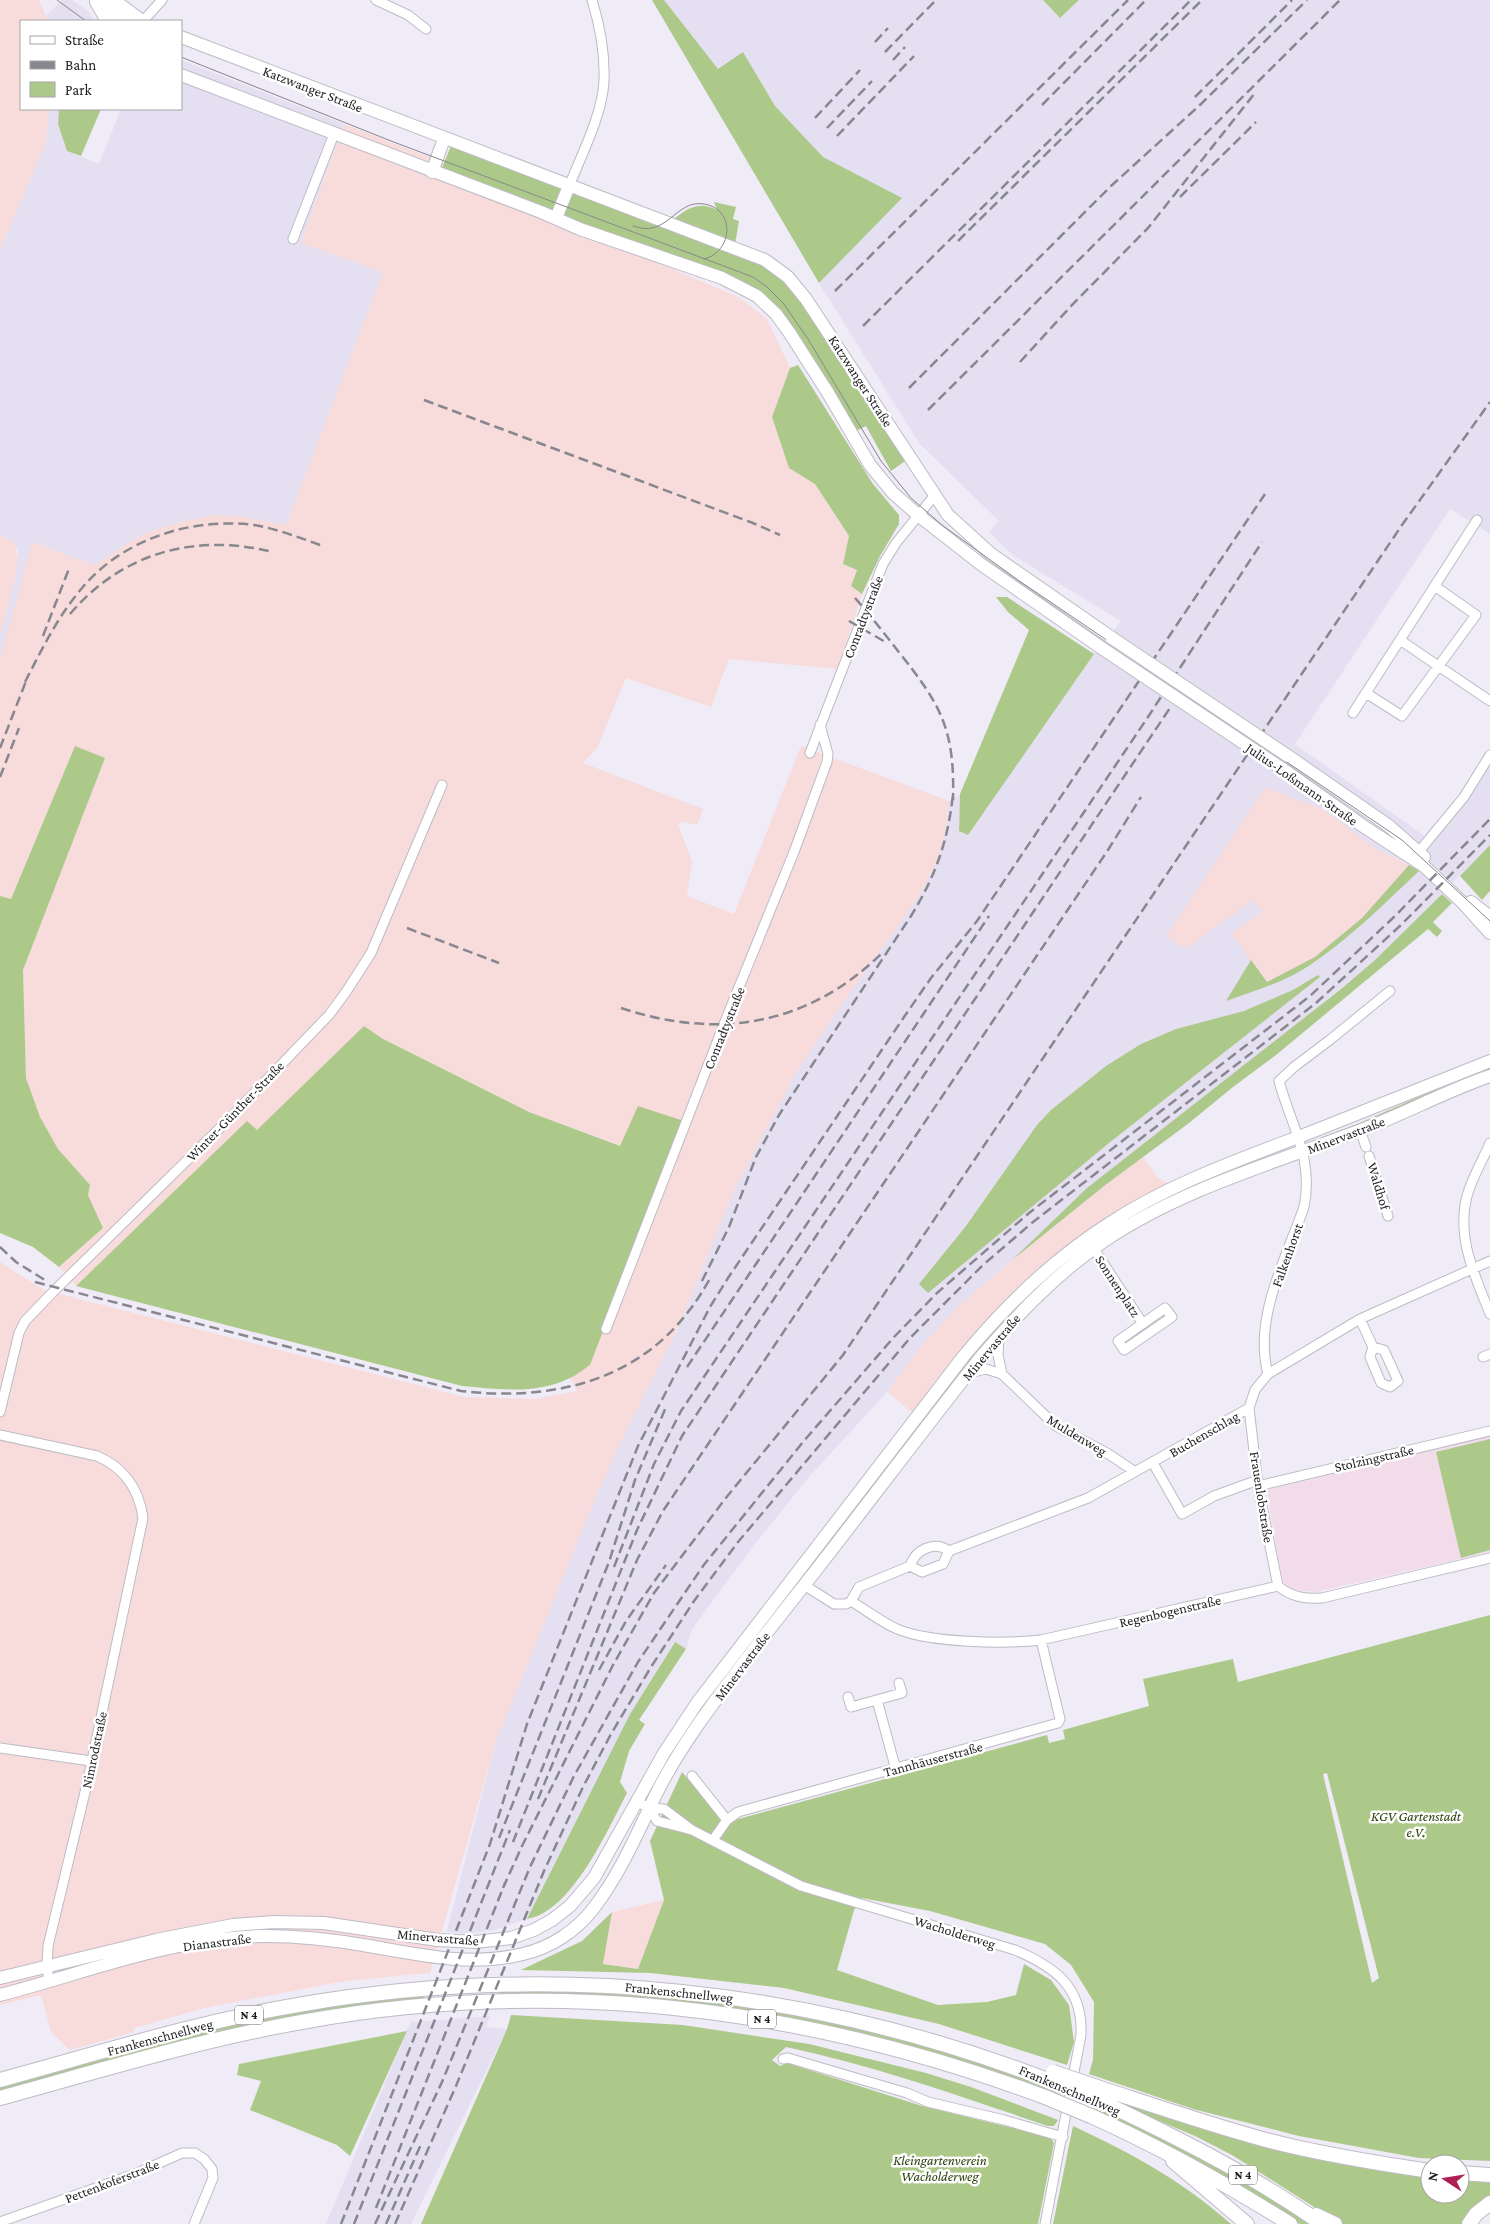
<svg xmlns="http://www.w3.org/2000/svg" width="1490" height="2224" viewBox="0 0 1490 2224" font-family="'Crimson Pro',serif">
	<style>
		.built { fill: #e5dff2; fill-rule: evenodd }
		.industrial { fill: #f7dcdb }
		.education { fill: #f2dcea }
		.green { fill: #adc989; fill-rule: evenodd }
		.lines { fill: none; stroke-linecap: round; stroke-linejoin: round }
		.minor-casing { stroke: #bebbc6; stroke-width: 11 }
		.secondary-casing { stroke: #bebbc6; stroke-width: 14 }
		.trunk-casing { stroke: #bebbc6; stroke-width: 16 }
		.minor { stroke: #fff; stroke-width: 9 }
		.secondary { stroke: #fff; stroke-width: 12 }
		.trunk { stroke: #fff; stroke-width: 14 }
		.tram { stroke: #88868e; stroke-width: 1 }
		.rail { stroke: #88868e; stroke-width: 2.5; stroke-dasharray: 10 5; stroke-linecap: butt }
		.secondary-bridge-casing { stroke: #bebbc6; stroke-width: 14; stroke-linecap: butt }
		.trunk-bridge-casing { stroke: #bebbc6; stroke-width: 16; stroke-linecap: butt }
		.secondary-bridge { stroke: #fff; stroke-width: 12 }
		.trunk-bridge { stroke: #fff; stroke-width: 14 }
		.labels { text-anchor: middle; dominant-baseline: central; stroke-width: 5; stroke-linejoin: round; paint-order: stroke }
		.shield { fill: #fff; stroke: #626164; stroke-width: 1 }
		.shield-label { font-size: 12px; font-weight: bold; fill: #1e1d21 }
		.street-label { font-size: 14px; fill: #1e1d21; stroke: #fff }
		.park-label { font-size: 14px; font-style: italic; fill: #2d410b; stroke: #fff }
	</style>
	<rect width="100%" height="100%" fill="#efebf7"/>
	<path class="built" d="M 62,0 L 72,0 L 89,12 L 93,21 L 47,21 L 46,16 Z
		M 652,0 L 1043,0 L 1060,18 L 1079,0 L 1490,0 L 1490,534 L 1450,509 L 1295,744 L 1433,842 L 1479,782 L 1490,761 L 1490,845 L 1375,960 L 1259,1055 L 1087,1188 L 1011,1261 L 961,1304 L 920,1347 L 887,1392 L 809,1477 L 754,1545 L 692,1629 L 686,1649 L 674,1642 L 630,1714 L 527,1919 L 493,1930 L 469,1934 L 450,1932 L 447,1931 L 495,1744 L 595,1499 L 624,1435 L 676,1333 L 735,1188 L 796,1073 L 840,1007 L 919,896 L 938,858 L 946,828 L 949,801 L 960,794 L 959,831 L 968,835 L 1083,667 L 1121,621 L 1014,556 L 989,532 L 999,521 L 919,443 L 819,283 ZM 1322,809 L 1376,849 L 1409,865 L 1267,982 L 1232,933 L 1263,911 L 1252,901 Z
		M 181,60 L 344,124 L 301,243 L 383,272 L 286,525 L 240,516 L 216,515 L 188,520 L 165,526 L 141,535 L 94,565 L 33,542 L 0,661 L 0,634 L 16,576 L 18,559 L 18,550 L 12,540 L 0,536 L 0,250 L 46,142 L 49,109 L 59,109 L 58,124 L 67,151 L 99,164 L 121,109 L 181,109 Z
		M 490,2016 L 486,2027 L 507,2029 L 411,2224 L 326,2224 L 411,2021 L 416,2022 Z"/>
	<path class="industrial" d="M 0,0 L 39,0 L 46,16 L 47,21 L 21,21 L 21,109 L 49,109 L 46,142 L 0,250 Z
		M 344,124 L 444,163 L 441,170 L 738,297 L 767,319 L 790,368 L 772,417 L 789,467 L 815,484 L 849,537 L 843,564 L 857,570 L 851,586 L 862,594 L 838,669 L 729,659 L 711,707 L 626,678 L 597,748 L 583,763 L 703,809 L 697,825 L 684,822 L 678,824 L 692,862 L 687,896 L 734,914 L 801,746 L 949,801 L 946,828 L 938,858 L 919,896 L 840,1007 L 796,1073 L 735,1188 L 676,1333 L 624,1435 L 595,1499 L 495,1744 L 430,1973 L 345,1981 L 204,2008 L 134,2028 L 134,2032 L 70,2050 L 51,2032 L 41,1995 L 0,2005 L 0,1262 L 44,1290 L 464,1397 L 534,1399 L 577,1391 L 570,1378 L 590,1365 L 621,1146 L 529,1112 L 383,1039 L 364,1026 L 257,1131 L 247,1122 L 76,1286 L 59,1267 L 103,1228 L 88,1195 L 90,1185 L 58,1149 L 40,1117 L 26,1078 L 23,969 L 105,758 L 75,746 L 11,899 L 0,896 L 0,661 L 32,542 L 94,565 L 141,535 L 165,526 L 188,520 L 216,515 L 240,516 L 286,525 L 383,272 L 301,243 Z
		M 0,536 L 12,540 L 15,544 L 18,559 L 16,576 L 0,634 Z
		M 1265,787 L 1322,809 L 1376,849 L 1409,865 L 1362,918 L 1315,957 L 1267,983 L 1231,933 L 1263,911 L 1252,901 L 1185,949 L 1166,936 Z
		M 1143,1157 L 1157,1177 L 1167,1183 L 1172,1197 L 1051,1275 L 1001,1325 L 924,1422 L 887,1392 L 920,1347 L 961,1304 L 1024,1250 L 1104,1186 Z
		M 664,1900 L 638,1969 L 603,1964 L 612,1912 Z"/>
	<path class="education" d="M 1490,1437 L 1490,1552 L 1316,1592 L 1291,1589 L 1285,1583 L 1281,1575 L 1267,1490 Z"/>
	<path class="green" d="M 652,0 L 664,0 L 718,69 L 743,52 L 775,106 L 823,157 L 902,198 L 819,283 Z
		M 1043,0 L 1079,0 L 1060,18 Z
		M 59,109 L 101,109 L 81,156 L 67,151 L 58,124 Z
		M 451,146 L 667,225 C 683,212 695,199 717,210 L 714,202 L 736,207 L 733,219 L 739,221 L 734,250 L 783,277 L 908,459 L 891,471 L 866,426 L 856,431 L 772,305 L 441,170 Z
		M 798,365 L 873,484 L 899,515 L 899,524 L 880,556 L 862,594 L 851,586 L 857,570 L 843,564 L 849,536 L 815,484 L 789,468 L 772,417 L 790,368 Z
		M 996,597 L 1007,597 L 1094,654 L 968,835 L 959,831 L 960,794 L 1029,630 L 1008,612 Z
		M 75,746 L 105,758 L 23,970 L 26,1078 L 40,1117 L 58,1149 L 90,1185 L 88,1195 L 103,1228 L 59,1267 L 33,1247 L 0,1233 L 0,896 L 11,899 Z
		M 1490,845 L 1490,891 L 1482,900 L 1460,876 Z
		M 1409,865 L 1419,871 C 1383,905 1348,940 1307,967 C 1283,983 1253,991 1226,1001 L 1251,960 L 1267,982 L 1315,957 L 1362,918 Z
		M 1442,894 L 1452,903 L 1433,922 L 1442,931 L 1437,937 L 1428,929 L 1276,1055 L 1233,1087 L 1189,1123 L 1104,1186 L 1011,1261 L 1087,1188 L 1341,989 L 1375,960 Z
		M 1318,975 L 1320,977 L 1109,1143 L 928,1293 L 919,1284 L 966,1226 L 1037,1125 L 1051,1110 L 1106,1066 L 1141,1044 L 1176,1029 L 1244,1011 L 1293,990 Z
		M 364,1026 L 383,1039 L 529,1112 L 620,1146 L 638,1106 L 684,1121 L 590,1365 C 584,1369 577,1375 570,1378 C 537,1395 497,1389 462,1386 L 76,1286 L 247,1121 L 257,1130 Z
		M 1490,1065 L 1490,1072 L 1324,1141 L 1323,1137 L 1362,1122 Z
		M 1490,1439 L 1490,1550 L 1461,1558 L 1436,1452 Z
		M 1490,1615 L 1490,2161 L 1419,2158 L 1299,2136 L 1193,2109 L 1089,2074 L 1093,2060 L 1094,2002 L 1071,1965 L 1045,1944 L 930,1911 L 862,1898 L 854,1910 L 837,1970 L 938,2005 L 987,2002 L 1016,1995 L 1024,1964 L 1051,1980 L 1069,2005 L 1074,2042 L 1067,2065 L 939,2024 L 784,1988 L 650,1973 L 521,1970 L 582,1941 L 612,1912 L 603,1964 L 638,1969 L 664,1900 L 650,1841 L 682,1772 L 727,1824 L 738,1819 L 1047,1735 L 1049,1743 L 1065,1739 L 1063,1730 L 1149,1706 L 1143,1679 L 1233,1659 L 1238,1682 ZM 1327,1773 L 1379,1978 L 1372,1983 L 1323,1774 Z
		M 675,1642 L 686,1649 L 639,1720 L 645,1724 L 629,1751 L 620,1782 L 627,1793 C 608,1829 572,1912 527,1919 L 630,1714 Z
		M 501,1989 L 669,1995 L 797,2013 L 920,2043 L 1062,2092 L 1061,2098 L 977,2067 L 920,2049 L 796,2020 L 721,2008 L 498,1996 Z
		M 425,1994 L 422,2001 L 0,2093 L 0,2086 C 101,2058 202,2026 305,2009 C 345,2003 385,1999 425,1994 Z
		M 511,2015 L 683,2025 L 809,2044 L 926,2073 L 971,2087 L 1058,2120 L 1054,2126 L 1048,2126 C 962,2097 876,2066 786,2047 L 772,2060 L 780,2066 L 787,2063 L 922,2106 L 1050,2137 L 1054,2143 L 1038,2224 L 421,2224 L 507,2029 Z
		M 407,2031 L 350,2156 L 337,2145 L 250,2110 L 261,2081 L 237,2075 L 239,2064 Z
		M 1124,2100 L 1430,2174 L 1430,2194 L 1460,2194 L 1460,2177 L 1490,2179 L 1490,2199 L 1465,2224 L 1341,2224 L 1232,2155 L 1195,2136 L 1124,2106 Z
		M 1095,2105 C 1170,2139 1242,2180 1312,2224 L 1300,2224 L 1269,2204 L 1092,2111 Z
		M 1073,2126 C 1133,2154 1181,2180 1231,2224 L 1053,2224 Z"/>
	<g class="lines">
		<g class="minor-casing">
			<path id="minor" d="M 376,0 L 408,15 L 426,29
				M 143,21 L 162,0
				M 569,186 C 582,154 603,113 604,80 C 605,52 600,26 592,0
				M 293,239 L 334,134
				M 1400,640 L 1490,701
				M 1366,693 L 1402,716 L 1476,615 L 1436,587
				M 1353,713 L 1477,520
				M 810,753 L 883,564 L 896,543 L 934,496
				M 1416,855 L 1464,797 L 1490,755
				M 1360,1130 L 1366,1147
				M 1490,1143 C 1483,1160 1472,1177 1467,1196 C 1456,1237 1475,1276 1490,1314
				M 1369,1156 L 1388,1216
				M 1094,1249 L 1143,1324
				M 1165,1308 L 1172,1317 L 1124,1350 L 1118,1341 Z
				M 1360,1319 L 1373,1347 L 1370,1357 L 1381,1383 L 1390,1387 L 1398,1381 L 1384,1350 L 1373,1347
				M 606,1329 L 724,1024 L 794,852 L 827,762 L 828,754 L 820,725
				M 999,1337 L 998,1355 L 1002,1374
				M 1483,1357 L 1490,1354
				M 969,1373 L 986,1369 L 1002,1374 L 1056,1426 L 1107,1453 L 1134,1471
				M 1268,1374 C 1253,1318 1286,1259 1304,1207 C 1314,1158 1291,1126 1279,1081 L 1294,1067 L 1331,1039 L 1390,991
				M 1249,1408 L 1258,1486 L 1278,1586
				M 0,1412 L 19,1333 L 25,1321 L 57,1288 L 226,1122 L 329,1015 L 346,992 L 371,953 L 442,785
				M 0,1435 L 97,1456 C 125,1468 139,1489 143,1518 L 87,1784 L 48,1946 L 47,1967 L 49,1981
				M 1153,1463 L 1182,1514 L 1214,1496 L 1258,1480
				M 1258,1486 L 1490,1431
				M 949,1551 L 1088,1498 L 1249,1408 L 1255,1390 L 1268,1374 L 1360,1319 L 1490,1261
				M 910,1566 C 915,1550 934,1540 949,1551
				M 910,1566 L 922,1572 L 943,1564 L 949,1551
				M 804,1585 L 834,1604 L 846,1604 L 851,1601 L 859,1587 L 910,1566
				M 851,1601 C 866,1610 881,1622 897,1629 C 931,1643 1005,1644 1041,1640 L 1278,1586 C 1292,1597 1304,1599 1322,1598 L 1490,1558
				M 848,1697 L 851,1707 L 902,1693 L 899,1683
				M 877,1700 L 896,1770
				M 0,1748 L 91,1761
				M 692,1776 L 727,1820
				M 636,1801 L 649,1808 L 664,1809 L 692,1830
				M 649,1808 L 657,1821 L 692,1830 L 801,1886 L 1015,1950 C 1055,1967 1083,1987 1081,2035 L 1045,2224
				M 713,1840 L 727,1820 L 738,1812 L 1058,1723 L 1060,1719 L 1041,1640
				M 783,2059 L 788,2058 L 907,2093 L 928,2102 L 1004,2120 L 1063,2137
				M 0,2222 L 135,2174 L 182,2153 L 195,2153 L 204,2159 L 212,2169 L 213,2178 L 194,2224"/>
		</g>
		<g class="secondary-casing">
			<path id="secondary" d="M 97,0 L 124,20 L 143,21
				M 114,0 L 142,21
				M 96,2 L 107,21
				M 181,37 L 765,260 L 788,277 L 806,299 L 948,515 L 991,554 L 1112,638
				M 181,75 L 541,212 L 580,229 L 722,278 L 757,296 L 776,314 L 789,332 L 828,393 L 870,465 L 893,493 L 918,515 L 982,565 L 1103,649
				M 432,172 L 444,139
				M 556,218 L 569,186
				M 1288,756 L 1389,826 L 1424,857
				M 1281,768 L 1363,826 L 1424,866 L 1463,903 L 1490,933
				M 1471,902 L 1490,917
				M 0,1978 L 156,1940 L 233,1925 L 274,1922 L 324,1923 L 438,1940 L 475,1942 L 511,1938 L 534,1930 L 552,1920 L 570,1906 L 594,1878 L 664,1753 L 697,1703 L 963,1357 C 1005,1306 1051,1261 1107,1225 C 1170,1183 1244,1158 1314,1131 C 1373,1108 1431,1084 1490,1061
				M 0,1995 C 88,1972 174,1937 266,1936 C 300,1936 335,1940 369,1946 C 420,1955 471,1967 523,1954 C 550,1948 576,1931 593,1909 C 617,1878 633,1843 650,1807 C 662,1780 678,1754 695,1729 C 733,1674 776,1621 817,1569 C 872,1498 925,1428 980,1358 C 1018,1314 1056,1274 1104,1241 C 1181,1189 1274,1163 1361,1130 C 1404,1114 1446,1091 1490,1076"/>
		</g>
		<g class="trunk-casing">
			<path id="trunk" d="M 0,2080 C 99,2053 197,2022 298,2005 C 552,1961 810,1988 1050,2081
				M 1100,2088 C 1155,2106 1210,2125 1266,2140 C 1320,2154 1375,2163 1430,2171
				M 0,2098 C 102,2070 203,2039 307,2021 C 559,1976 806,2008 1045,2097
				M 1096,2099 C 1174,2136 1251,2174 1322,2224
				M 1091,2116 C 1160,2147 1226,2184 1290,2224
				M 1173,2161 L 1247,2224
				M 1460,2173 L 1490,2175
				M 1316,2215 L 1335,2224
				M 1469,2224 L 1476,2214 L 1490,2203"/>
		</g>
		<use href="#minor" class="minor"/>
		<use href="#secondary" class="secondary"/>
		<use href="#trunk" class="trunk"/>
		<path class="tram" d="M 57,0 L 86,21
			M 181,57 L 391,141 L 753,277 L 767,287 L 783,303 L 808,339 L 881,461 L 911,498 L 942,525 L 1018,580 L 1402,840 L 1490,921
			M 633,226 C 668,239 675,199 704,204 C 736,209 733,252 704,259"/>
		<path class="rail" d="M 875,42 L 888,28
			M 885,52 L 936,0
			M 893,60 L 905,47
			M 1195,97 L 1292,0
			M 1042,105 L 1146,0
			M 815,118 L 860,70
			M 827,128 L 872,81
			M 837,136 L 914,56
			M 1180,197 L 1256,122
			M 958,241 L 1202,0
			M 835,291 L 1128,0
			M 863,326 L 1191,0
			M 1020,362 L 1072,305 L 1148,228 L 1255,93
			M 909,388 L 1111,186 L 1200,105 L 1307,0
			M 424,400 L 753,523 L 780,535
			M 928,410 L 1340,0
			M 855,598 C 870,615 884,633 898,651 C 941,705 955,729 953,800
			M 70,614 C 123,552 195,533 273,552
			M 849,621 L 887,643
			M 43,636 L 70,566
			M 25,682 C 42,649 58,616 82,588 C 123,539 192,517 254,525 C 278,529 300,538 323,546
			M 0,748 L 28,676
			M 0,777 L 19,728
			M 407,928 L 499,963
			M 621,1008 C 717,1040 808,1026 882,953
			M 0,1247 L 16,1262 L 48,1282
			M 702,1281 L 729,1227 L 756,1157 L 779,1115 L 911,916 C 936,875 948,841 953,794
			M 35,1282 L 461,1391 C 546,1401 633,1384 688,1312 C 697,1301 704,1289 711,1277
			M 687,1367 L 989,916
			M 614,1567 L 654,1464 L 681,1411 L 1146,720 L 1262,542
			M 599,1670 L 626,1621 L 666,1565
			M 538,1799 L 637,1560 L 663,1511 L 1108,850 L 1141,797
			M 499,1838 L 609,1562 L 635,1480 L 666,1407
			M 513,1842 L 637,1530 L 682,1436 L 1172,705
			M 503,1888 L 522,1846 L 613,1665 L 654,1593 L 725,1499 L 843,1355 L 1402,525 L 1490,402
			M 376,2208 L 505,1883
			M 341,2224 L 490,1844 L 527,1724 L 638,1446 L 710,1307 L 728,1278 L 904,1017 L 931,978 L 977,921 L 1265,494
			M 354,2224 L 510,1830
			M 375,2224 L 442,2082 L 530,1867 L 574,1776 L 638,1662 L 703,1566 L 803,1442 L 894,1337 L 937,1293 L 1029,1213 L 1310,996 L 1394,917 L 1490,819
			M 386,2224 L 422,2142
			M 395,2224 L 456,2086 L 544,1871 L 583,1787 L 611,1734 L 651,1667 L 694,1601 L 738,1542 L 910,1338 L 983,1265 L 1033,1222 L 1316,1003 L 1401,925 L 1490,835"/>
		<g class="secondary-bridge-casing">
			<path id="secondary-bridge" d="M 1112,638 L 1288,756
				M 1103,649 L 1281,768"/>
		</g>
		<g class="trunk-bridge-casing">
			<path id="trunk-bridge" d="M 1053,2072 L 1100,2088
				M 1050,2081 L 1096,2099
				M 1045,2097 L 1091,2116"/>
		</g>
		<use href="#secondary-bridge" class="secondary-bridge"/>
		<use href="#trunk-bridge" class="trunk-bridge"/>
	</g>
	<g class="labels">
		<g class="shield">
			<rect x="235" y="2005.5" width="28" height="19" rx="4"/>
			<rect x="748" y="2009.5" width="28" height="19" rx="4"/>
			<rect x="1229" y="2165.5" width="28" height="19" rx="4"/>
		</g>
		<g class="shield-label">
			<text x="249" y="2015">N 4</text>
			<text x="762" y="2019">N 4</text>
			<text x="1243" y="2175">N 4</text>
		</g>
		<g class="street-label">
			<text transform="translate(313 89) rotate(21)">Katzwanger Straße</text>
			<text transform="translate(861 381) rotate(57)">Katzwanger Straße</text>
			<text transform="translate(863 617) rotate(-69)">Conradtystraße</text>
			<text transform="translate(1302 784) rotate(35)">Julius-Loßmann-Straße</text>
			<text transform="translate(724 1028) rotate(-68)">Conradtystraße</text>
			<text transform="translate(235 1111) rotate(-46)">Winter-Günther-Straße</text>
			<text transform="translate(1346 1135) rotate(-21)">Minervastraße</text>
			<text transform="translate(1379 1186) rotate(73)">Waldhof</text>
			<text transform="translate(1287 1255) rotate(-70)">Falkenhorst</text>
			<text transform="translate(1118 1286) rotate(57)">Sonnenplatz</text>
			<text transform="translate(991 1347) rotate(-50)">Minervastraße</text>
			<text transform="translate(1204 1434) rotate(-30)">Buchenschlag</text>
			<text transform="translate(1077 1435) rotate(31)">Muldenweg</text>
			<text transform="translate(1374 1458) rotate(-13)">Stolzingstraße</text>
			<text transform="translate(1262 1497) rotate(81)">Frauenlobstraße</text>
			<text transform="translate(1170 1611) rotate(-13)">Regenbogenstraße</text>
			<text transform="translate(742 1666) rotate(-53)">Minervastraße</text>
			<text transform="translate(94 1750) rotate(-78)">Nimrodstraße</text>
			<text transform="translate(933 1759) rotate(-15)">Tannhäuserstraße</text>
			<text transform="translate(955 1932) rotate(17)">Wacholderweg</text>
			<text transform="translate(438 1937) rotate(5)">Minervastraße</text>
			<text transform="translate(217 1942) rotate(-7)">Dianastraße</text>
			<text transform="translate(679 1992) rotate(6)">Frankenschnellweg</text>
			<text transform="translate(160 2037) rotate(-15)">Frankenschnellweg</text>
			<text transform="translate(1070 2090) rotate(23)">Frankenschnellweg</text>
			<text transform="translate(112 2181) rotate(-21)">Pettenkoferstraße</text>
		</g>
		<g class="park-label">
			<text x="1416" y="1816">KGV Gartenstadt<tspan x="1416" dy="16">e.V.</tspan></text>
			<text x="940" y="2160">Kleingartenverein<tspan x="940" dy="16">Wacholderweg</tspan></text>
		</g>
	</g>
	<rect x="20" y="20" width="162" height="90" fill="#ffffff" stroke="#a5a5a6"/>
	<rect x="30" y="36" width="25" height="8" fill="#ffffff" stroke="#a5a5a6"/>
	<text x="65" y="45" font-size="15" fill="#1e1d21">Straße</text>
	<rect x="30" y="61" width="25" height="8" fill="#88868e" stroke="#a5a5a6"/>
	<text x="65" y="70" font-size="15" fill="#1e1d21">Bahn</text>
	<rect x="30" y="82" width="25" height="15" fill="#adc989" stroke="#a5a5a6"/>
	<text x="65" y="95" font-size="15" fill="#1e1d21">Park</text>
	<g transform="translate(1445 2179) rotate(282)"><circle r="24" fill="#ffffff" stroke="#a5a5a6"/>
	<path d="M0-4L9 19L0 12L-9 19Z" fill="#af1f54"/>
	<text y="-8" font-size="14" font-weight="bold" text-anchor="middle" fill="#1e1d21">N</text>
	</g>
</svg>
